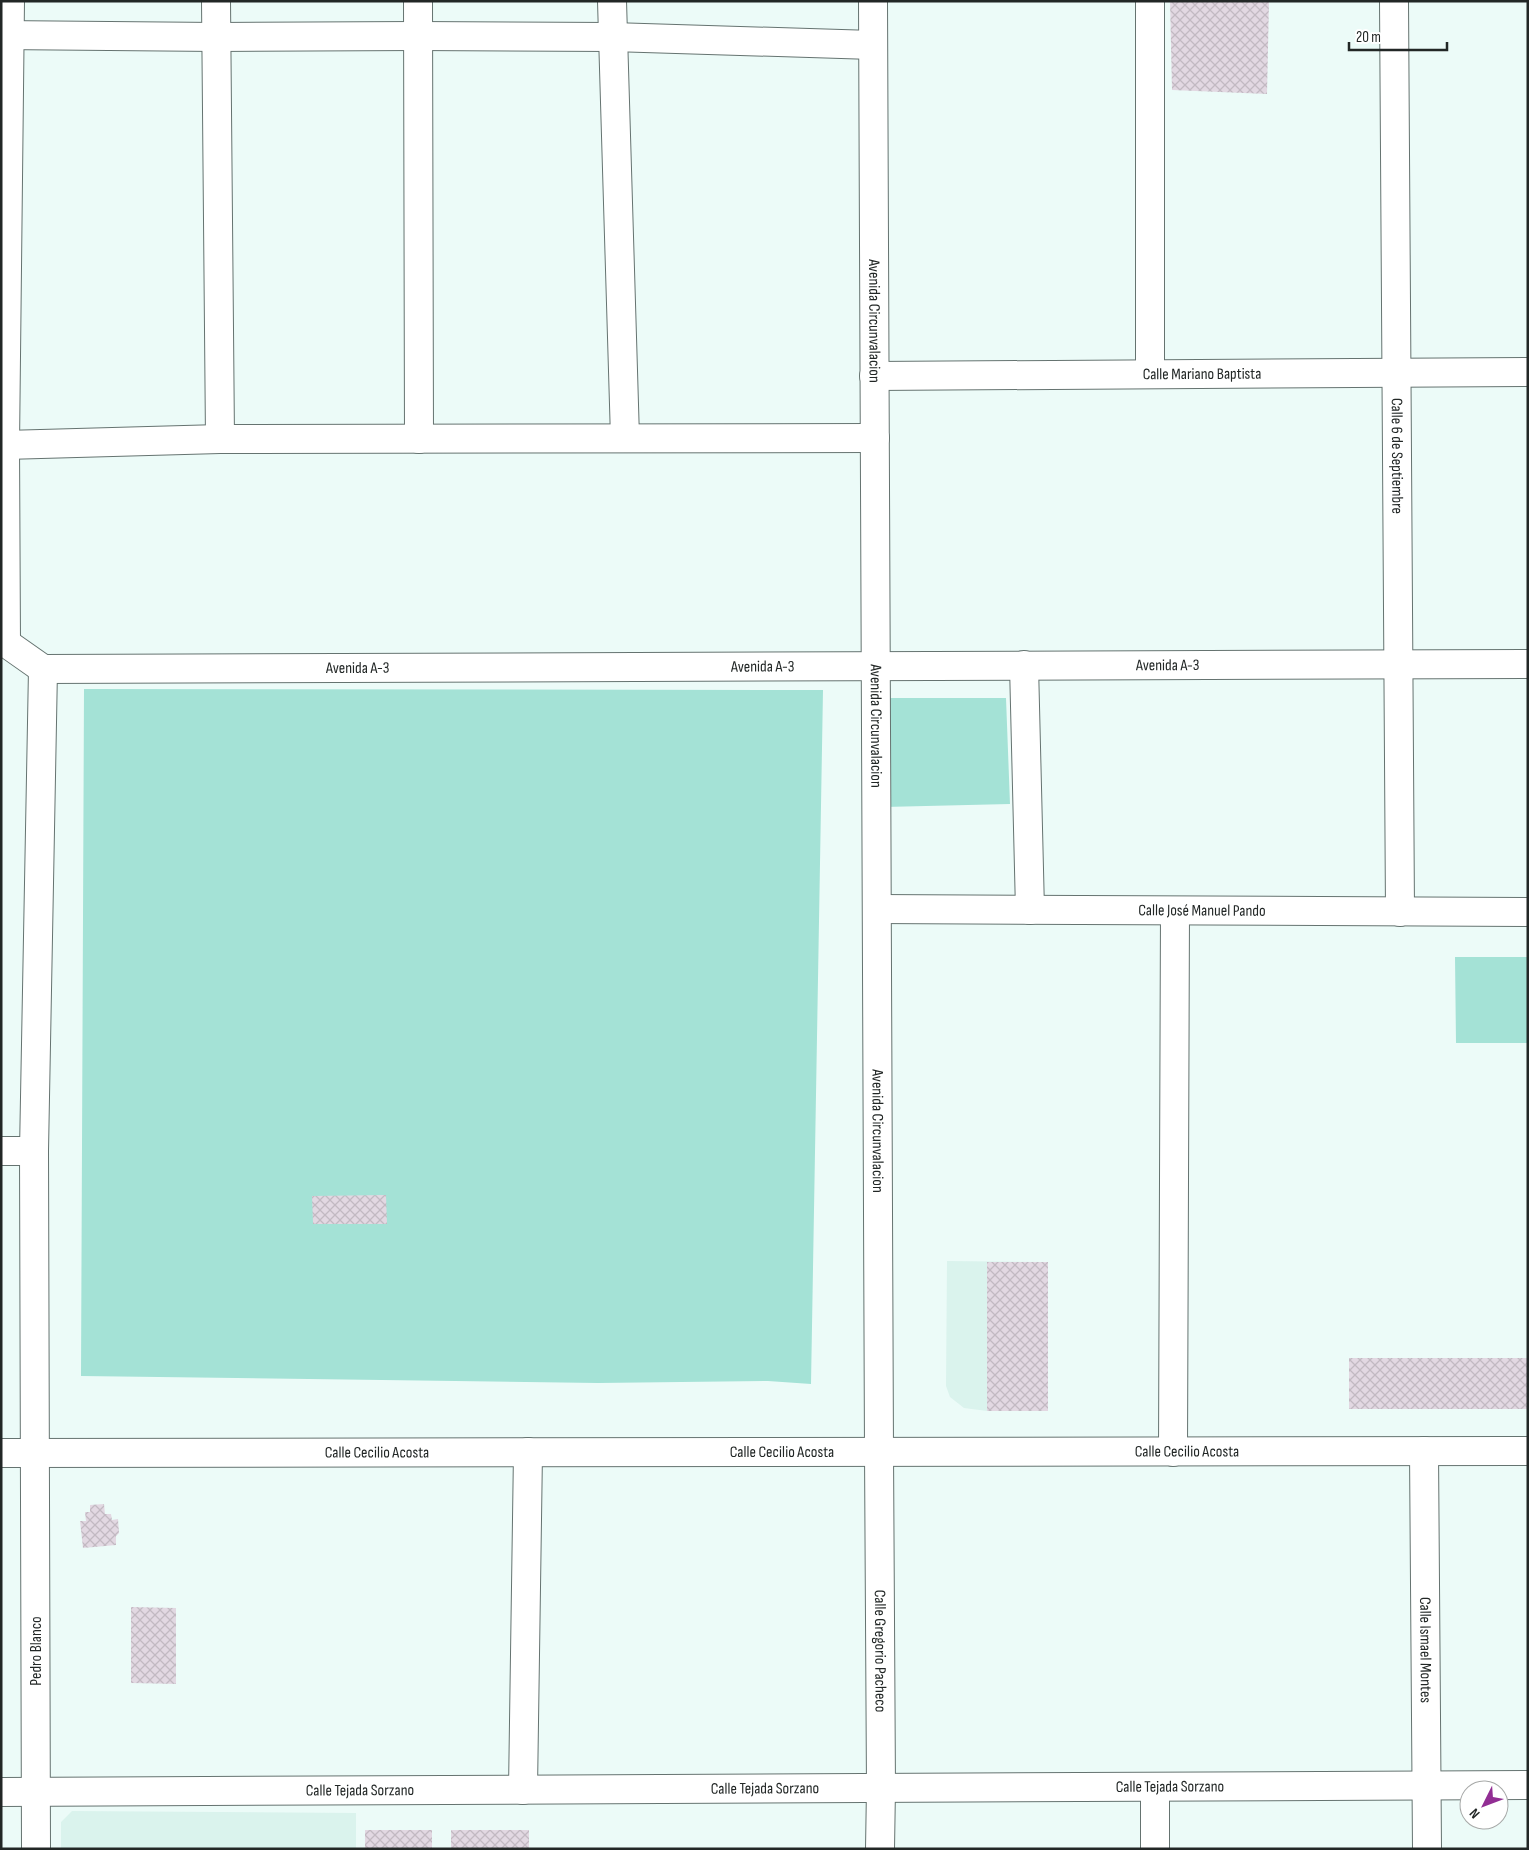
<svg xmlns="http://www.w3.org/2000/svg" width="1529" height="1850" viewBox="0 0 1529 1850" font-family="'Sofia Sans Condensed',sans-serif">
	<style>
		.built { fill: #daf3ed }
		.green { fill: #a4e2d6 }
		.building { fill: url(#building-cross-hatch) }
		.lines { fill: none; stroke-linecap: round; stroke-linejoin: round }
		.street-casing { stroke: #657370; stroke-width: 30 }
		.secondary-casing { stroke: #657370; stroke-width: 30 }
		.street { stroke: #fff; stroke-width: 28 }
		.secondary { stroke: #fff; stroke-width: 28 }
		.labels { text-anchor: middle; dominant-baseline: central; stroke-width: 4.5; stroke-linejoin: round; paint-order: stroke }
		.street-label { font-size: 16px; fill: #222726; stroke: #fff }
	</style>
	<defs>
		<pattern id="building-cross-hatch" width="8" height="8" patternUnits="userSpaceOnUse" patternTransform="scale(1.25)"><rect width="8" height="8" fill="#e2d8e2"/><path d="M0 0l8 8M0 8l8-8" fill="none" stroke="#c2b9c2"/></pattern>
	</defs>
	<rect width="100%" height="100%" fill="#ecfbf8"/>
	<path class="built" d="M 947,1261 L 1048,1262 L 1048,1411 L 987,1411 L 964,1408 L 950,1397 L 946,1386 Z
		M 72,1811 L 356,1813 L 356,1849 L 61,1849 L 61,1822 Z"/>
	<path class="green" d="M 84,689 L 823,690 L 811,1384 L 768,1381 L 598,1383 L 81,1376 Z
		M 877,698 L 1006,698 L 1010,804 L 884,807 Z
		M 1455,957 L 1528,957 L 1528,1043 L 1456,1043 Z"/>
	<path class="building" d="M 1170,1 L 1269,1 L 1267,94 L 1172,90 Z
		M 386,1195 L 387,1224 L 313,1224 L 312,1196 Z
		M 987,1262 L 1048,1262 L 1048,1411 L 987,1411 Z
		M 1349,1358 L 1528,1358 L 1528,1409 L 1349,1409 Z
		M 104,1504 L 105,1514 L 111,1514 L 112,1520 L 118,1519 L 119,1533 L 116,1536 L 116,1545 L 83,1548 L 80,1521 L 86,1521 L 85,1512 L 90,1512 L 90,1505 Z
		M 131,1607 L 176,1608 L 176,1684 L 131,1683 Z
		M 365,1830 L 432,1830 L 432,1849 L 365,1849 Z
		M 451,1830 L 529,1830 L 529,1849 L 451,1849 Z"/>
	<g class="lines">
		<g class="street-casing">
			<g id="street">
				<path d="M 216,1 L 220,439"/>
				<path d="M 418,1 L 419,439"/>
				<path d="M 612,1 L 625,438"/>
				<path id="s1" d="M 1394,1 L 1400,912"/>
				<path d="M 1,35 L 217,37 L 417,36 L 612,37 L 873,45"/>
				<path d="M 1150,374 L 1150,1"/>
				<path id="s2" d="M 874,376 L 1528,372"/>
				<path d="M 5,445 L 220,439 L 875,438"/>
				<path id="s3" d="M 6,643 L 43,669 L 1528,664"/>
				<path d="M 6,643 L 5,445 L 10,1"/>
				<path d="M 1024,665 L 1030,910"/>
				<path id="s4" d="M 877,909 L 1528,912"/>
				<path d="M 1,1151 L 34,1151"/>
				<path id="s5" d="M 1424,1451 L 1427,1849"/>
				<path id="s6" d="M 879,1452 L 881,1788 L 880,1849"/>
				<path d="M 1173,1452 L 1175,911"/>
				<path d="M 1155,1787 L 1155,1849"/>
				<path d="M 523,1790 L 528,1452"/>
				<path id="s7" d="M 1,1792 L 1528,1785"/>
				<path d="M 36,1849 L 34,1151 L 43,669"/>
			</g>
		</g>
		<g class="secondary-casing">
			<g id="secondary">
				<path id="s8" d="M 873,1 L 879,1452"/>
				<path id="s9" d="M 1,1453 L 1528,1451"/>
			</g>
		</g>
		<use href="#street" class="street"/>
		<use href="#secondary" class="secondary"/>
	</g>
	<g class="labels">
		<g class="street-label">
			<text stroke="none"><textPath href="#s8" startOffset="320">Avenida Circunvalacion</textPath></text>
			<text stroke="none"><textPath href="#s2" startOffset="328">Calle Mariano Baptista</textPath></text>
			<text stroke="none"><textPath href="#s1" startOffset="455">Calle 6 de Septiembre</textPath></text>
			<text stroke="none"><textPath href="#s3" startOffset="1170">Avenida A-3</textPath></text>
			<text stroke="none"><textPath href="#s3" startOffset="765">Avenida A-3</textPath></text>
			<text stroke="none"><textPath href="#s3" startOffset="360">Avenida A-3</textPath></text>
			<text stroke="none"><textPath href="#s8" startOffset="725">Avenida Circunvalacion</textPath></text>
			<text stroke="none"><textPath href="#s4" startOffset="325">Calle José Manuel Pando</textPath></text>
			<text stroke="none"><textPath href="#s8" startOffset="1130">Avenida Circunvalacion</textPath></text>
			<text stroke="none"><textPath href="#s9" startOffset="376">Calle Cecilio Acosta</textPath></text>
			<text stroke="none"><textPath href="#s9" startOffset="781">Calle Cecilio Acosta</textPath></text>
			<text stroke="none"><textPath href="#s9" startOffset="1186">Calle Cecilio Acosta</textPath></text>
			<text stroke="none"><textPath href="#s6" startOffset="199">Calle Gregorio Pacheco</textPath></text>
			<text stroke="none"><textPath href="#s5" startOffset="199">Calle Ismael Montes</textPath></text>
			<text transform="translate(36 1651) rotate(-90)">Pedro Blanco</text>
			<text stroke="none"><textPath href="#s7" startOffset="1169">Calle Tejada Sorzano</textPath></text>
			<text stroke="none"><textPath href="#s7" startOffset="764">Calle Tejada Sorzano</textPath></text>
			<text stroke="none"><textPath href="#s7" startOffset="359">Calle Tejada Sorzano</textPath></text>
		</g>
	</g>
	<rect width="1529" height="1850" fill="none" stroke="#222726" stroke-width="5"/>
	<g transform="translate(1484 1805) rotate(228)"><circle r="24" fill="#ffffff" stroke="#a7a9a8"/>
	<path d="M0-4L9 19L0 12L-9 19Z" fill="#922e94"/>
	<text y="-8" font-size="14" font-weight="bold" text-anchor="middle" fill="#222726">N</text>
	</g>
	<path d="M1349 42v8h98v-8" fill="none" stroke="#222726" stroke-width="2.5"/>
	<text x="1356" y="42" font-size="15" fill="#222726" stroke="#ffffff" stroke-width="4" paint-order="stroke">20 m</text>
</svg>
